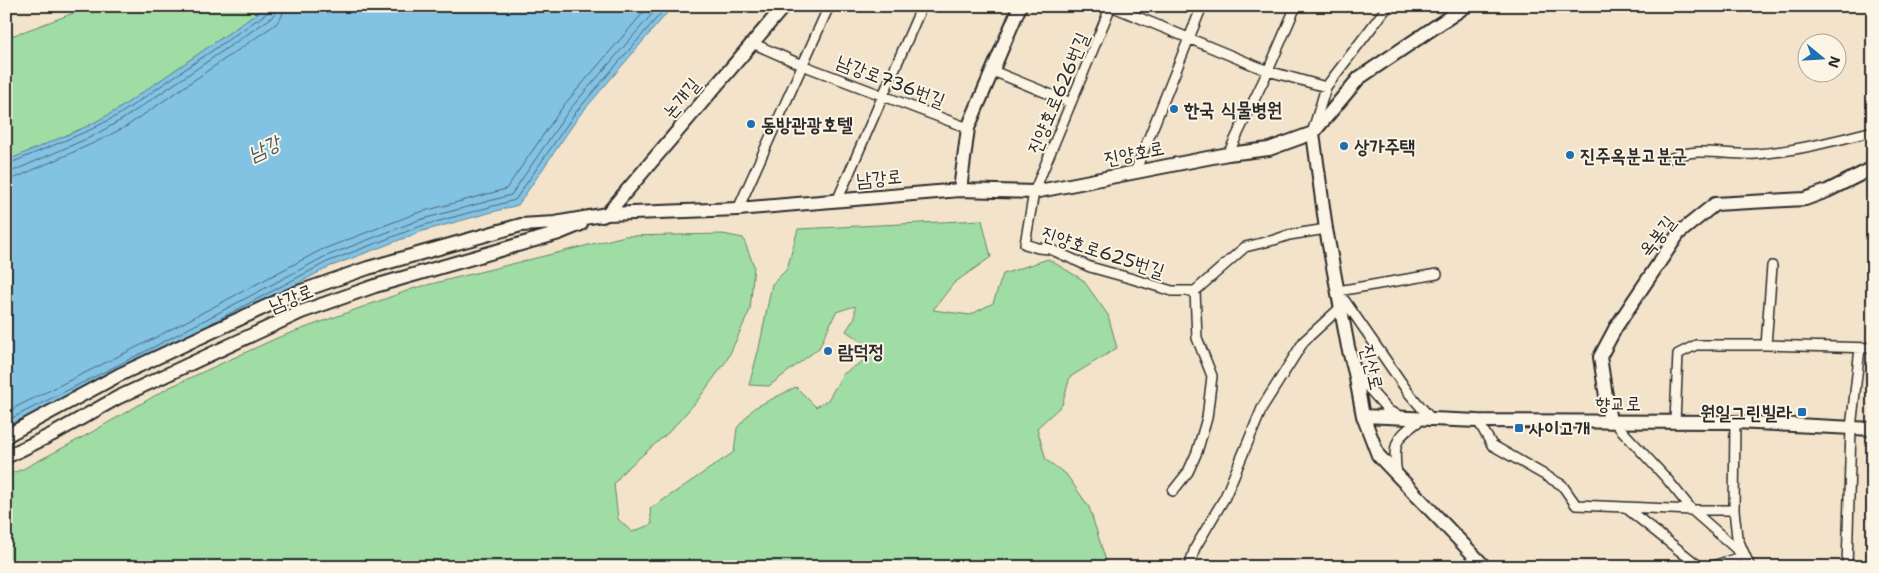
<svg xmlns="http://www.w3.org/2000/svg" width="1879" height="573" viewBox="0 0 1879 573" font-family="'Shantell Sans','Poor Story',sans-serif">
	<style>
		.green { fill: #9fdda5; stroke: #658468 }
		.water { fill: #82c2e3; stroke: #5f8699 }
		.lines { fill: none; stroke-linecap: round; stroke-linejoin: round }
		.shore { stroke: #4e6775; stroke-width: 1 }
		.street-casing { stroke: #2b2b2b; stroke-width: 12 }
		.secondary-casing { stroke: #2b2b2b; stroke-width: 16 }
		.street { stroke: #fcf5e5; stroke-width: 9 }
		.secondary { stroke: #fcf5e5; stroke-width: 12 }
		.poi-dot { fill: #1f6fb2; stroke: #fcf5e5; stroke-width: 2 }
		.labels { text-anchor: middle; dominant-baseline: central; stroke-width: 4; stroke-linejoin: round; paint-order: stroke }
		.street-label { font-size: 19px; fill: #2b2b2b; stroke: #fcf5e5 }
		.poi-label { font-size: 19px; font-weight: bold; fill: #2b2b2b; stroke: #fcf5e5; text-anchor: start }
		.water-label { font-size: 20px; font-style: italic; fill: #455862; stroke: #fcf5e5 }
	</style>
	<rect width="100%" height="100%" fill="#f3e3cb"/>
	<filter id="ink" filterUnits="userSpaceOnUse"><feTurbulence type="fractalNoise" baseFrequency=".02" numOctaves="2"/><feDisplacementMap in="SourceGraphic" scale="10" xChannelSelector="R" yChannelSelector="G"/><feConvolveMatrix kernelMatrix="1 2 1 2 8 2 1 2 1" color-interpolation-filters="sRGB"/></filter>
	<g filter="url(#ink)">
		<path class="green" d="M 93,6 L 268,6 L 117,110 L 88,126 L 6,161 L 6,38 Z
			M 982,220 L 991,257 L 954,283 L 933,310 L 970,315 L 993,303 L 1003,274 L 1048,259 L 1083,280 L 1108,315 L 1117,348 L 1070,377 L 1062,405 L 1037,428 L 1046,460 L 1066,474 L 1089,507 L 1108,567 L 6,567 L 6,475 L 23,469 L 85,436 L 170,387 L 277,338 L 415,288 L 625,236 L 723,234 L 743,238 L 754,266 L 750,310 L 727,360 L 697,401 L 669,432 L 623,472 L 614,484 L 618,519 L 632,532 L 652,524 L 650,509 L 734,452 L 737,428 L 754,408 L 796,387 L 816,407 L 828,400 L 843,374 L 868,358 L 863,343 L 846,331 L 855,317 L 855,306 L 836,312 L 819,348 L 769,386 L 749,385 L 759,348 L 772,284 L 787,269 L 798,229 Z"/>
		<path class="water" d="M 268,6 L 673,6 L 579,116 L 518,205 L 423,231 L 329,267 L 153,360 L 6,433 L 6,161 L 88,126 L 117,110 Z"/>
		<g class="lines">
			<path class="shore" d="M 6,165 L 90,130 L 120,114 L 267,13 L 270,6
				M 6,172 L 13,171 L 93,136 L 123,119 L 271,18 L 275,13 L 276,6
				M 6,179 L 15,178 L 96,142 L 127,126 L 276,24 L 282,16 L 284,6
				M 210,324 L 327,262 L 421,226 L 515,200 L 575,113 L 667,6
				M 6,412 L 145,343 L 321,250 L 417,213 L 506,189 L 564,105 L 649,6
				M 6,421 L 148,350 L 324,257 L 419,220 L 511,195 L 570,109 L 659,6"/>
			<g class="street-casing">
				<path id="street" d="M 1111,6 L 1034,192 L 1025,244 L 1038,248 L 1050,249 L 1090,267 L 1133,279 L 1172,291 L 1195,291
					M 1111,6 L 1268,71 L 1326,87
					M 752,43 L 802,65 L 968,128
					M 993,71 L 1071,103
					M 1313,130 L 1326,87 L 1388,6
					M 1228,154 L 1268,71 L 1296,6
					M 1672,158 C 1699,146 1727,156 1756,154 C 1796,151 1834,141 1873,131
					M 1135,172 L 1202,6
					M 837,201 L 922,6
					M 738,209 L 829,6
					M 1195,291 L 1245,247 L 1274,240 L 1289,235 L 1326,229
					M 1766,345 L 1772,266
					M 1356,374 L 1389,411 L 1398,415
					M 1432,420 L 1408,392 L 1338,291 L 1437,274
					M 1478,421 L 1492,445 L 1562,485 L 1576,505 L 1625,507 L 1700,567
					M 1614,422 L 1667,479 L 1692,510
					M 1675,422 L 1678,354 L 1696,345 L 1766,345 L 1873,348
					M 1735,422 L 1734,510 L 1737,537 L 1750,567
					M 1397,474 C 1392,442 1396,437 1422,419
					M 1173,491 L 1188,472 L 1197,452 L 1207,418 L 1212,376 L 1197,338 L 1195,291
					M 1625,507 L 1692,510
					M 1734,510 L 1692,510 L 1742,554
					M 1189,567 L 1195,548 L 1225,497 L 1263,406 L 1304,341 L 1340,308
					M 1710,567 L 1744,556
					M 1847,567 L 1851,428 L 1860,348"/>
			</g>
			<g class="secondary-casing">
				<path id="secondary" d="M 1313,133 L 1326,229 L 1348,347 L 1355,373 L 1363,416 L 1378,455 L 1485,567
					M 960,190 L 968,128 L 1020,6
					M 602,216 L 607,214 L 784,6
					M 1363,416 L 1478,421 L 1735,422 L 1873,429
					M 1610,422 L 1600,357 L 1616,327 L 1679,233 L 1715,204 L 1805,199 L 1827,191 L 1873,168
					M 6,436 L 119,375 L 293,294 L 368,268 L 521,225 L 555,223 L 607,214 L 738,209 L 960,190 L 1034,192 L 1228,154 L 1269,149 L 1313,133 L 1359,78 L 1466,6
					M 6,457 L 55,433 L 117,398 L 301,312 L 375,286 L 559,233 L 581,224"/>
			</g>
			<use href="#street" class="street"/>
			<use href="#secondary" class="secondary"/>
		</g>
	</g>
	<g class="poi-dot">
		<circle cx="1174" cy="109" r="5"/>
		<circle cx="751" cy="124" r="5"/>
		<circle cx="1344" cy="146" r="5"/>
		<circle cx="1570" cy="155" r="5"/>
		<circle cx="828" cy="351" r="5"/>
		<rect x="1797" y="407" width="10" height="10" rx="2.5"/>
		<rect x="1514" y="423" width="10" height="10" rx="2.5"/>
	</g>
	<g class="labels">
		<g class="street-label">
			<text transform="translate(891 81) rotate(21)">남강로736번길</text>
			<text transform="translate(1058 93) rotate(-67)">진양호로626번길</text>
			<text transform="translate(681 98) rotate(-50)">논개길</text>
			<text transform="translate(1134 153) rotate(-11)">진양호로</text>
			<text transform="translate(879 178) rotate(-5)">남강로</text>
			<text transform="translate(1657 236) rotate(-52)">옥봉길</text>
			<text transform="translate(1103 252) rotate(18)">진양호로625번길</text>
			<text transform="translate(291 298) rotate(-22)">남강로</text>
			<text transform="translate(1372 367) rotate(77)">진산로</text>
			<text x="1618" y="403">향교로</text>
		</g>
		<g class="poi-label">
			<text x="1184" y="109">한국 식물병원</text>
			<text x="761" y="124">동방관광호텔</text>
			<text x="1354" y="146">상가주택</text>
			<text x="1580" y="155">진주옥분고분군</text>
			<text x="838" y="351">람덕정</text>
			<text x="1792" y="412" text-anchor="end">원일그린빌라</text>
			<text x="1529" y="428">사이고개</text>
		</g>
		<g class="water-label">
			<text transform="translate(264 148) rotate(-25)">남강</text>
		</g>
	</g>
	<rect width="1879" height="573" fill="none" stroke="#fcf5e5" stroke-width="25"/>
	<rect x="12" y="12" width="1854" height="548" fill="none" stroke="#2b2b2b" stroke-width="2" filter="url(#ink)"/>
	<g transform="translate(1822 58) rotate(108)"><circle r="24" fill="#fcf5e5" stroke="#a8a49b"/>
	<path d="M0-4L9 19L0 12L-9 19Z" fill="#1f6fb2"/>
	<text y="-8" font-size="14" font-weight="bold" text-anchor="middle" fill="#2b2b2b">N</text>
	</g>
</svg>
